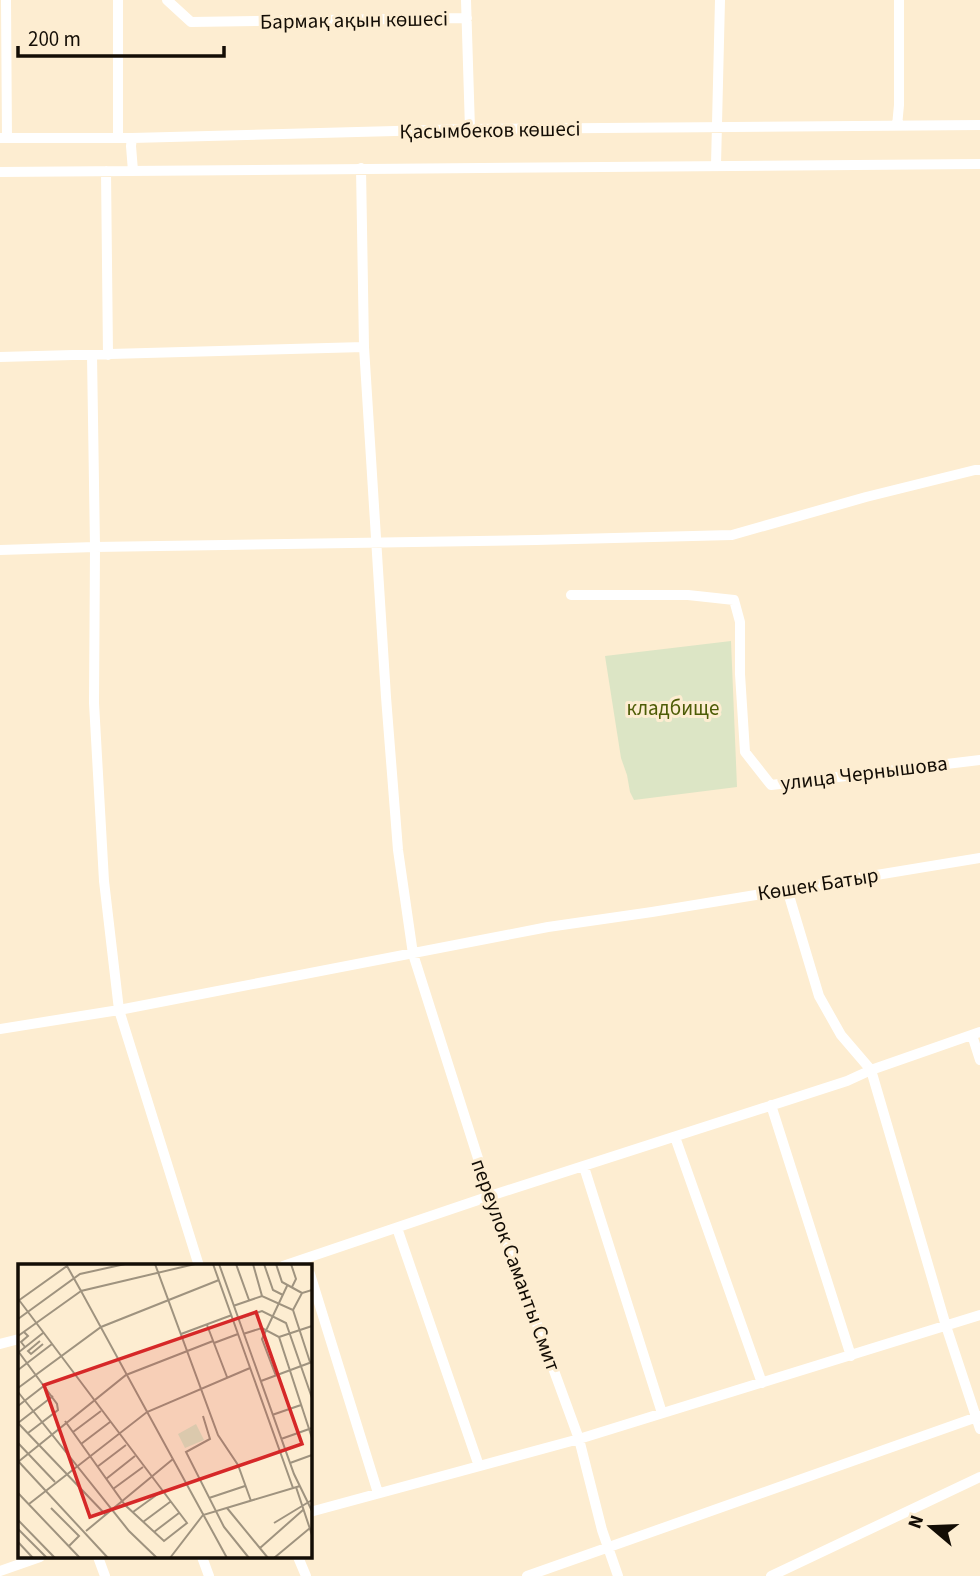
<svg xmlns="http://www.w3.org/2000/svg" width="980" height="1576" viewBox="0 0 980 1576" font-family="'Source Sans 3',sans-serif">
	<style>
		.green { fill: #dce5c5 }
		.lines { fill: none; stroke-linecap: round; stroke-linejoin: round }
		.minor { stroke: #fff; stroke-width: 10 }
		.labels { text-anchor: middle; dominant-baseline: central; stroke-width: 6; stroke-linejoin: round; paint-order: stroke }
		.street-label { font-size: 21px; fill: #130d05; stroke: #fdedd1 }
		.park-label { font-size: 21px; fill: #4d5c06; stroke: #fdedd1 }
		.inset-road { fill: none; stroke: #9f937f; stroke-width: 2 }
		.view { fill: #d62828; fill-opacity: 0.15; stroke: #d62828; stroke-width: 3.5 }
		.inset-edge { fill: none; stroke: #130d05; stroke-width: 3.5 }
	</style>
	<rect width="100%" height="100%" fill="#fdedd1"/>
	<path class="green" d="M 731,641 L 737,787 L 634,800 L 630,792 L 627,775 L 621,758 L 605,656 Z"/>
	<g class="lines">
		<path class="minor" d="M 6,0 L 7,138
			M 118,0 L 118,138
			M 167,0 L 191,22 L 467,18
			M 466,0 L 470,129
			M 897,126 L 899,105 L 899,0
			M 0,138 L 132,138 L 470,129 L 980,125
			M 132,138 L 131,146 L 133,171
			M 716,165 L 720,0
			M 361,168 L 364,347 L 386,697 L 398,850 L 413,954 L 490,1196 L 579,1439 L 602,1530 L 618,1576
			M 106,171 L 108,355
			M 0,172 L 980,164
			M 92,355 L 95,547 L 94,703 L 104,881 L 119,1010 L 199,1266
			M 0,357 L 364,347
			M 0,550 L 95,547 L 536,540 L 732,535 L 866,497 L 975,470 L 980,470
			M 571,595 L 688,595 L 734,600 L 740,622 L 740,674 L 745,752 L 771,785 L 980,760
			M 787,889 L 819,996 L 841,1035 L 871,1070 L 946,1326 L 980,1429
			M 0,1029 L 119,1010 L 548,927 L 652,912 L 980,858
			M 972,1035 L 980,1060
			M 771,1105 L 851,1356
			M 675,1137 L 762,1383
			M 584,1167 L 662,1413
			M 397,1228 L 479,1466
			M 283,1266 L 490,1196 L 847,1081 L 871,1070 L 980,1032
			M 310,1274 L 378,1493
			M 0,1344 L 19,1339
			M 310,1512 L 579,1439 L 980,1315
			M 98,1557 L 105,1576
			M 202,1557 L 209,1576
			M 298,1557 L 306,1576
			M 0,1571 L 40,1557
			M 527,1576 L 980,1416
			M 771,1576 L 980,1477"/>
	</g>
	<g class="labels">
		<g class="street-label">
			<text transform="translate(354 20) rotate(-1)">Бармақ ақын көшесі</text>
			<text transform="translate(490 130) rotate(-1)">Қасымбеков көшесі</text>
			<text transform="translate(864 773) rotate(-7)">улица Чернышова</text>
			<text transform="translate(818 884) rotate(-9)">Көшек Батыр</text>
			<text transform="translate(516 1265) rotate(70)">переулок Саманты Смит</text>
		</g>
		<g class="park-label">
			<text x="673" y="708">кладбище</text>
		</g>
	</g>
	<g transform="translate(18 1264)">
		<rect width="294" height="294" fill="#fdedd1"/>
		<path d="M 178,160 L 186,176 L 167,184 L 160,170 Z" fill="#dce5c5"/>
		<path class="inset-road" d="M 137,0 L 200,171 L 220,201 L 233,237M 177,0 L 63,27 L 209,294M 195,0 L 275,224M 201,0 L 276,210 L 294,247M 218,0 L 231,36M 235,0 L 244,32M 246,0 L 255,26 L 265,31M 258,0 L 264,18 L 284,29M 273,0 L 278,15 L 274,23M 1,36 L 169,259 L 146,277 L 107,241 L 47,157M 215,42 L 244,32 L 275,46 L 292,98M 275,46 L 284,29 L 294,26M 0,55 L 62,10 L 107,0M 220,55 L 244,47 L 268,59 L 294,134M 189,61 L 209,113M 6,68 L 10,72 L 3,78 L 7,83M 163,70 L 214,51M 225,70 L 244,64 L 261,73 L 294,174M 0,72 L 63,27 L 49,2 L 0,37M 261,73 L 294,62M 22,77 L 10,87 L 13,90 L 25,80M 196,79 L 220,70M 0,87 L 39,140 L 40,146 L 10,169M 1,88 L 25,69M 0,106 L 34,80M 258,112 L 244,75 L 269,22M 243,117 L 294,98M 0,124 L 83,63 L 201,16M 0,128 L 111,267 L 139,294M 0,142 L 27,121M 254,151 L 283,141M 185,152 L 192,175 L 168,188 L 206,263 L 231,294M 0,159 L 87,250M 0,159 L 35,132M 55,168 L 83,147M 263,175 L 294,164M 0,179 L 37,218M 63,180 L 92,158M 0,198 L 108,111 L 195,77M 1,198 L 90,294M 272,199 L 294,191M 79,203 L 108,181M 88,215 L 117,192M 278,223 L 294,271M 95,225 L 125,203M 0,229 L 62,294M 191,234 L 227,222M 11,240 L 129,148 L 232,104M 33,244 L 61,272 L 51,282M 209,244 L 250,294M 115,248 L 144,227M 0,256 L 37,294M 125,258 L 152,238M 256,259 L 294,236M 0,265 L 29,294M 68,267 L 155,195M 136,268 L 161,249M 0,278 L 15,294M 242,284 L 285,246M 152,294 L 185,251 L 282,222M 256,294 L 292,264"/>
		<path class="view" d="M 238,48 L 284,180 L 72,253 L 26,121 Z"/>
		<rect width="294" height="294" class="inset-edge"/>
	</g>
	<g transform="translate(931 1527) rotate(289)" stroke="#fdedd1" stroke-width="5" paint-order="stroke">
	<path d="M0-5L12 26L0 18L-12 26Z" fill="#130d05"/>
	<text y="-10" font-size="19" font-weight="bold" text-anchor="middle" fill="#130d05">N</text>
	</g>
	<path d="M18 46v10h206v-10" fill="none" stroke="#130d05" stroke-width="3.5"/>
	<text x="28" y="46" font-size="21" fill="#130d05" stroke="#fdedd1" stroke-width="5" paint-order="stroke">200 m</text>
</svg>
